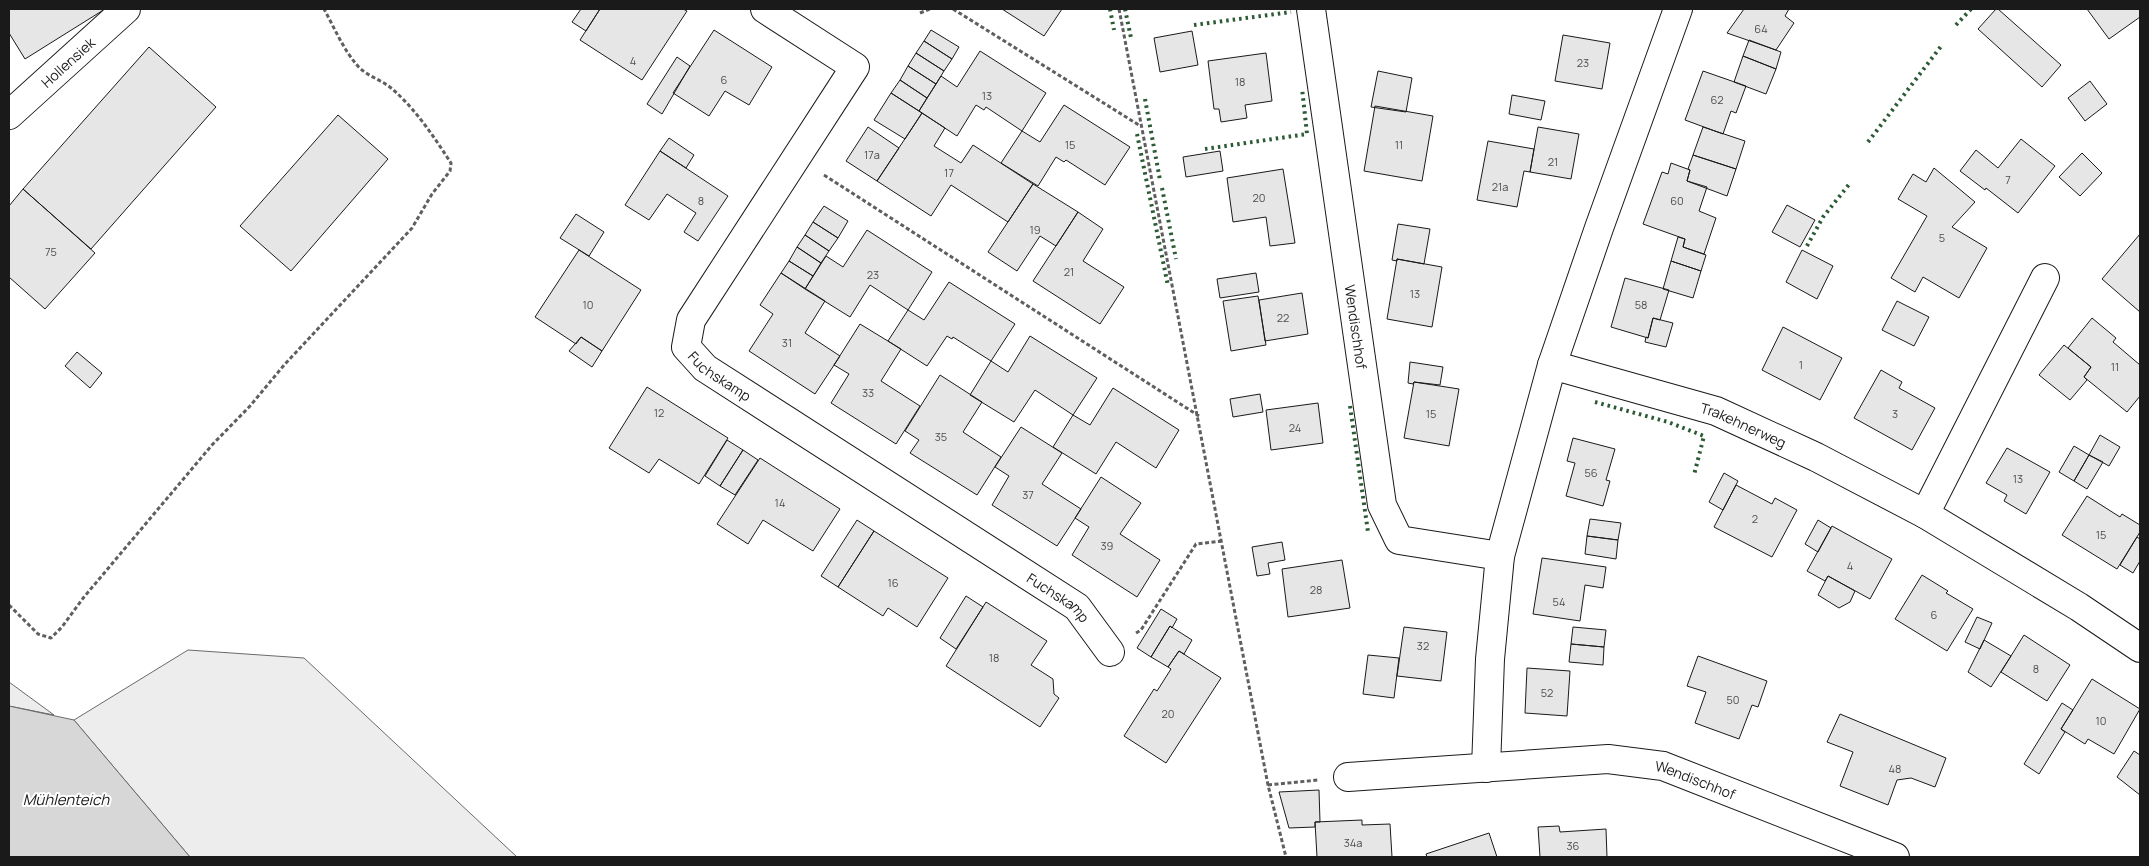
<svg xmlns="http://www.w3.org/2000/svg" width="2149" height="866" viewBox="0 0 2149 866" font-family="Manrope,sans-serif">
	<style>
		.built { fill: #ededed; stroke: #6a6a6a }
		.water { fill: #d7d7d7; stroke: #6a6a6a }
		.building { fill: #e6e6e6; stroke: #1a1a1a }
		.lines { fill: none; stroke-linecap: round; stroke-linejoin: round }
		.minor-casing { stroke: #1a1a1a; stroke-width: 30 }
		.path { stroke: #5f5f5f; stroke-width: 3; stroke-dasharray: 4 2.5; stroke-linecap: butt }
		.minor { stroke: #fff; stroke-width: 28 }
		.hedge { stroke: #2b5a34; stroke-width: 4; stroke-dasharray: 2.5 4; stroke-linecap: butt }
		.labels { text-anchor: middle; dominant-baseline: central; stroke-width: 4; stroke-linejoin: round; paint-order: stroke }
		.number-label { font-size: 11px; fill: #4d4d4d }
		.street-label { font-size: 14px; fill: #1a1a1a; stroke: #fff }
		.water-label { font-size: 15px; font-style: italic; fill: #1a1a1a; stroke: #fff }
	</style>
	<rect width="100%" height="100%" fill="#fff"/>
	<path class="built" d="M 188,650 L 304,658 L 517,857 L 190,857 L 74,720 Z
		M 9,682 L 54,715 L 9,706 Z"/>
	<path class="water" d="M 9,706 L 74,720 L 190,857 L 9,857 Z"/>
	<path class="building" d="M 9,9 L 105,9 L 25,59 L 9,33 Z
		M 581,9 L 600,9 L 586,31 L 572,22 Z
		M 600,9 L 683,9 L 687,11 L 642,80 L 580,40 Z
		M 1002,9 L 1062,9 L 1044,36 Z
		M 1744,9 L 1789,9 L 1785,16 L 1794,23 L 1776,50 L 1727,33 Z
		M 1996,9 L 1998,9 L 2061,65 L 2042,87 L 1978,29 Z
		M 2087,9 L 2140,9 L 2140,17 L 2109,39 Z
		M 714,30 L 772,67 L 749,105 L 725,91 L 709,116 L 673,93 Z
		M 931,30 L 959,47 L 952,59 L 924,41 Z
		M 1192,31 L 1198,65 L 1160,72 L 1154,38 Z
		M 1563,35 L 1610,43 L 1602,89 L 1555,81 Z
		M 1749,40 L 1781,52 L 1776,69 L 1743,56 Z
		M 924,41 L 952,59 L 944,71 L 916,53 Z
		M 149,47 L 216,107 L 91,249 L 23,189 Z
		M 980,51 L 1046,93 L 1022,131 L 986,107 L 984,110 L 976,105 L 957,136 L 919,111 L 941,76 L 957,87 Z
		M 916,53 L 944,71 L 936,84 L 908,66 Z
		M 1266,53 L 1272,101 L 1245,105 L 1247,118 L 1221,122 L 1219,109 L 1214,109 L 1208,61 Z
		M 1743,56 L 1776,69 L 1766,94 L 1734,82 Z
		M 677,57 L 690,66 L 662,114 L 647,104 Z
		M 908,66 L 936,84 L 927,98 L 900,80 Z
		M 1378,71 L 1412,78 L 1406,112 L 1371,107 Z
		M 1703,71 L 1746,86 L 1736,113 L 1731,111 L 1723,134 L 1685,120 Z
		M 900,80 L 927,98 L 919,111 L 891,93 Z
		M 2090,81 L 2107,104 L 2085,121 L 2068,98 Z
		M 891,93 L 922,113 L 905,139 L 874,120 Z
		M 1512,95 L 1545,101 L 1541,120 L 1509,114 Z
		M 1064,105 L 1130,147 L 1105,185 L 1066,160 L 1064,162 L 1056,157 L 1038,186 L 1001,163 L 1022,131 L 1040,142 Z
		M 1375,106 L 1433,116 L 1422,181 L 1364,171 Z
		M 922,113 L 945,128 L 934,146 L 961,163 L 973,145 L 1033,184 L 1008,222 L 951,185 L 931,216 L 877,181 Z
		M 338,115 L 388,159 L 291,271 L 240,226 Z
		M 868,127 L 899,148 L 877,181 L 846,161 Z
		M 1538,127 L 1579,134 L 1571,179 L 1530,172 Z
		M 1703,127 L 1745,141 L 1736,169 L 1693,155 Z
		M 669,138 L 694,155 L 686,168 L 660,151 Z
		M 2021,139 L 2055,166 L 2018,213 L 1986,188 L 1985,190 L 1960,171 L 1976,150 L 1998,168 Z
		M 1488,141 L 1534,149 L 1530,172 L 1524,171 L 1517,207 L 1477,200 Z
		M 660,151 L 728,196 L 698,241 L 684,232 L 696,213 L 667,194 L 649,220 L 625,205 Z
		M 1220,151 L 1223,171 L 1186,177 L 1183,157 Z
		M 2082,153 L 2102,173 L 2080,196 L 2059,177 Z
		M 1693,155 L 1736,169 L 1727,196 L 1687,181 L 1690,170 L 1688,169 Z
		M 1671,163 L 1690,170 L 1687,181 L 1707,187 L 1699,211 L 1716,218 L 1704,254 L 1683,247 L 1685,239 L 1643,224 L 1662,172 L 1668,174 Z
		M 1934,168 L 1975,202 L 1952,227 L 1987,248 L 1959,298 L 1923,277 L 1915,292 L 1891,278 L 1927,216 L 1898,199 L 1913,174 L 1926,182 Z
		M 1283,169 L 1295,243 L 1270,246 L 1266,217 L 1233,222 L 1227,178 Z
		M 1033,184 L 1078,212 L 1056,246 L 1040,236 L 1017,271 L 988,252 Z
		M 23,189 L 95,253 L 45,309 L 9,277 L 9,206 Z
		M 1787,205 L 1815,220 L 1800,247 L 1772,232 Z
		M 824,206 L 848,221 L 838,238 L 813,222 Z
		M 1078,212 L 1103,229 L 1083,261 L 1124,287 L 1100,324 L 1033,281 Z
		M 576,214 L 604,232 L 589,256 L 560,238 Z
		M 813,222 L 838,238 L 829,251 L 805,235 Z
		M 1398,224 L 1430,229 L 1424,264 L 1397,259 L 1397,261 L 1392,260 Z
		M 867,230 L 932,272 L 908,310 L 870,285 L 850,317 L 805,289 L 826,256 L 843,267 Z
		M 2140,234 L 2140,312 L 2102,279 Z
		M 805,235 L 829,251 L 821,263 L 797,247 Z
		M 1678,237 L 1685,239 L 1683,247 L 1706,255 L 1701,271 L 1671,261 Z
		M 797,247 L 821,263 L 813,276 L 789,261 Z
		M 579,250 L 641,290 L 602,351 L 581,337 L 576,344 L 535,317 Z
		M 1802,250 L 1833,266 L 1817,299 L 1786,282 Z
		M 1397,259 L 1442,267 L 1432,327 L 1387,319 Z
		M 789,261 L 813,276 L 805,289 L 781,273 Z
		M 1671,261 L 1701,271 L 1693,298 L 1663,289 Z
		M 781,273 L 825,301 L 805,333 L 840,356 L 815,394 L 749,351 L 773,314 L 760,305 Z
		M 1256,273 L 1259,292 L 1220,298 L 1217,279 Z
		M 1625,278 L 1669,290 L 1660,320 L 1653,318 L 1648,338 L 1611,327 Z
		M 949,282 L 1015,324 L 991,361 L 953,337 L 952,339 L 947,336 L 927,366 L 888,341 L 908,310 L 924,320 Z
		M 1302,293 L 1308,334 L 1265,341 L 1259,300 Z
		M 1258,296 L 1266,345 L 1231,351 L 1223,301 Z
		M 1897,301 L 1929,317 L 1914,346 L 1882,330 Z
		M 1653,318 L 1673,323 L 1666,347 L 1645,342 L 1646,337 L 1648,338 Z
		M 2092,318 L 2116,338 L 2113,342 L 2140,365 L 2140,396 L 2127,412 L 2084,377 L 2091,367 L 2068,348 Z
		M 860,324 L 901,349 L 881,381 L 920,406 L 896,444 L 831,403 L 849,374 L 834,365 Z
		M 1783,327 L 1842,358 L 1820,400 L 1762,370 Z
		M 1030,336 L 1097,378 L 1073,415 L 1035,390 L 1014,422 L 970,395 L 991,361 L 1008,372 Z
		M 581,337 L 602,351 L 592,367 L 569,351 Z
		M 2064,345 L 2091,367 L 2084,377 L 2087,380 L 2070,400 L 2039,375 Z
		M 77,352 L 102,373 L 90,388 L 65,366 Z
		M 1410,362 L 1443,367 L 1440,385 L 1414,382 L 1413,384 L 1408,383 Z
		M 1881,370 L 1902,382 L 1899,388 L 1935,408 L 1912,450 L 1854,418 Z
		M 940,375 L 982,402 L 963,432 L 1001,457 L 977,495 L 910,453 L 919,440 L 905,431 Z
		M 1414,382 L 1459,389 L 1449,446 L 1404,438 Z
		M 647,387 L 728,438 L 699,484 L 659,459 L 649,473 L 609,448 Z
		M 1113,388 L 1179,430 L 1156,468 L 1116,442 L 1096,474 L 1053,447 L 1073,415 L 1090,425 Z
		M 1260,394 L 1263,412 L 1233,417 L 1230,399 Z
		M 1318,403 L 1323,443 L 1271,450 L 1266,410 Z
		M 1021,427 L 1062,453 L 1042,484 L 1081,509 L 1057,546 L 992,505 L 1009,476 L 995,467 Z
		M 2100,435 L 2120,447 L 2109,466 L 2089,455 Z
		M 1573,438 L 1615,449 L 1606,480 L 1610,481 L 1603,506 L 1566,496 L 1575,463 L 1567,461 Z
		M 727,440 L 743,450 L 720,486 L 705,476 Z
		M 2074,446 L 2089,455 L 2074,481 L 2059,472 Z
		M 2007,448 L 2050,472 L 2026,514 L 2004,501 L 2007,495 L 1986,483 Z
		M 743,450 L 758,460 L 735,495 L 720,486 Z
		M 2089,455 L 2103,462 L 2087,489 L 2074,481 Z
		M 760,458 L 840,509 L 813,551 L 763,520 L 748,544 L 717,524 Z
		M 1724,473 L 1738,481 L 1723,510 L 1709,502 Z
		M 1101,477 L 1141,503 L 1120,534 L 1160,560 L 1137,597 L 1072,555 L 1089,527 L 1075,518 Z
		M 1736,485 L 1772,504 L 1775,498 L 1797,510 L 1772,557 L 1714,527 Z
		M 2087,496 L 2120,517 L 2122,514 L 2140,525 L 2140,532 L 2117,569 L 2062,535 Z
		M 1590,519 L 1621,523 L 1618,540 L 1587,536 Z
		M 857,520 L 874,531 L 838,587 L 821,576 Z
		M 1818,520 L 1831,528 L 1818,552 L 1805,544 Z
		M 1832,526 L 1892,559 L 1870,599 L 1828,576 L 1825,581 L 1807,571 Z
		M 874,531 L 948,578 L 917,627 L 888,608 L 883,616 L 838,587 Z
		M 1587,536 L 1618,540 L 1616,559 L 1585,554 Z
		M 2137,537 L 2140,539 L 2140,561 L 2133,573 L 2120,565 Z
		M 1282,542 L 1285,560 L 1268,563 L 1270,574 L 1257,576 L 1252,547 Z
		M 1542,558 L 1606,567 L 1603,588 L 1585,585 L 1580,621 L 1533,614 Z
		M 1342,560 L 1350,608 L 1288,617 L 1282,569 Z
		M 1922,575 L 1948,591 L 1946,593 L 1973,609 L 1947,651 L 1895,619 Z
		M 1828,576 L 1855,591 L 1850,602 L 1839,608 L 1818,595 Z
		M 966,596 L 983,607 L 956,649 L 940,638 Z
		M 986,602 L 1047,641 L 1031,665 L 1053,679 L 1054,694 L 1059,698 L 1040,727 L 946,666 Z
		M 1161,609 L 1177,619 L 1172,628 L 1170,626 L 1151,657 L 1137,648 Z
		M 1977,617 L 1992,623 L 1980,649 L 1965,642 Z
		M 1170,626 L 1192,640 L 1184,654 L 1179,651 L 1168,667 L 1151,657 Z
		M 1404,627 L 1447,632 L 1441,681 L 1397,676 Z
		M 1573,627 L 1606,630 L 1604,647 L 1571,644 Z
		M 2024,635 L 2070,665 L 2047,701 L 2001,672 Z
		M 1984,640 L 2011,656 L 1991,687 L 1968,672 Z
		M 1571,644 L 1604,647 L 1603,665 L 1569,662 Z
		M 1179,651 L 1221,678 L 1166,763 L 1124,736 L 1154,689 L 1157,691 L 1171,669 L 1168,667 Z
		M 1368,655 L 1399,658 L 1394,698 L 1363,694 Z
		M 1698,656 L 1767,681 L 1758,707 L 1752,705 L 1739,739 L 1695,723 L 1706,692 L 1687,686 Z
		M 1527,668 L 1570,671 L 1567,716 L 1525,713 Z
		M 2092,679 L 2140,709 L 2114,754 L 2088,739 L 2085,744 L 2061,729 Z
		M 2062,703 L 2073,710 L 2061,729 L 2065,732 L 2039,774 L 2024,764 Z
		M 1840,714 L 1946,758 L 1935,787 L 1911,778 L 1897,780 L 1888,805 L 1840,786 L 1853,752 L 1827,742 Z
		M 2134,751 L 2140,755 L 2140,795 L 2117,777 Z
		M 1319,790 L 1320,822 L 1315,822 L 1315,827 L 1289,828 L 1279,792 Z
		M 1362,820 L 1362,825 L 1390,824 L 1392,857 L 1317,857 L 1315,822 Z
		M 1559,826 L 1560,832 L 1606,829 L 1607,857 L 1540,857 L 1538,827 Z
		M 1489,833 L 1497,857 L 1427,857 L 1426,854 Z"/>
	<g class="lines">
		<g class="minor-casing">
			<g id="minor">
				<path id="s1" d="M 765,9 L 855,67 L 691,320 L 686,347 L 705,368 L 1077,607 L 1110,652"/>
				<path id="s2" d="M 1311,9 L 1382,505 L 1399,540 L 1500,556"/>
				<path id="s3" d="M 9,115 L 126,9"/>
				<path id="s4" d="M 1552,365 L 1716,411 L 1816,457 L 1925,514 L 2079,607 L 2140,648"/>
				<path d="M 1925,514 L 2045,278"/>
				<path d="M 1486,768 L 1490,659 L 1500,556 L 1552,365 L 1599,228 L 1678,9"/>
				<path id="s5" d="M 1348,777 L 1608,759 L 1663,766 L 1895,857"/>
			</g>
		</g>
		<path class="path" d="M 953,9 L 1142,127
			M 1119,9 L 1268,785 L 1286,857
			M 920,13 L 930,9
			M 824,175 L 1199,416
			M 9,605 L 38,634 L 51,638 L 62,627 L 84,597 L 212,445 L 250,406 L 285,364 L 412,228 L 432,194 L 450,171 L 451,163 C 434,137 415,108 391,88 C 380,79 366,76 357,65 C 343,49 334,27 324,9
			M 1136,633 L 1141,630 L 1196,544 L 1222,541
			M 1268,785 L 1318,780"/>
		<use href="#minor" class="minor"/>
		<path class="hedge" d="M 1110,9 L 1114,30
			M 1125,9 L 1131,38
			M 1194,25 L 1291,12
			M 1956,25 L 1971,9
			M 1145,99 L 1160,180
			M 1137,134 L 1168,286
			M 1868,142 L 1942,45
			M 1205,149 L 1307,134 L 1302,88
			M 1162,188 L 1176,259
			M 1807,246 L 1823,217 L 1851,182
			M 1595,402 L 1668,422 L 1704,436 L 1694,475
			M 1350,406 L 1368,532"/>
	</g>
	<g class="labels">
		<g class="number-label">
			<text x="1761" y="28">64</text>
			<text x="633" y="60">4</text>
			<text x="1583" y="62">23</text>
			<text x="724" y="79">6</text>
			<text x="1240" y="81">18</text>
			<text x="987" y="95">13</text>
			<text x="1717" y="99">62</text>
			<text x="1070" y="144">15</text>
			<text x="1399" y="144">11</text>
			<text x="872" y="154">17a</text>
			<text x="1553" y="161">21</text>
			<text x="949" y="172">17</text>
			<text x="2008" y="179">7</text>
			<text x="1500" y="186">21a</text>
			<text x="1259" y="197">20</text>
			<text x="701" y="200">8</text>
			<text x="1677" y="200">60</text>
			<text x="1035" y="229">19</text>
			<text x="1942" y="237">5</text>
			<text x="51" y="251">75</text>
			<text x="1069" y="271">21</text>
			<text x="873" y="274">23</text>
			<text x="1415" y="293">13</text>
			<text x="588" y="304">10</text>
			<text x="1641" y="304">58</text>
			<text x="1283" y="317">22</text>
			<text x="787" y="342">31</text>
			<text x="1801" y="364">1</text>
			<text x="2115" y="366">11</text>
			<text x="868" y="392">33</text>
			<text x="659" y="412">12</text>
			<text x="1431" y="413">15</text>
			<text x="1895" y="413">3</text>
			<text x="1295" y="427">24</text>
			<text x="941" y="436">35</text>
			<text x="1591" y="472">56</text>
			<text x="2018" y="478">13</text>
			<text x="1028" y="494">37</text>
			<text x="780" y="502">14</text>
			<text x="1755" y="518">2</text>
			<text x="2101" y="534">15</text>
			<text x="1107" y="545">39</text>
			<text x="1850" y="565">4</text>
			<text x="893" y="582">16</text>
			<text x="1316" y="589">28</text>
			<text x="1559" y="601">54</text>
			<text x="1934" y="614">6</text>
			<text x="1423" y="645">32</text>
			<text x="994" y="657">18</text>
			<text x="2036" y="668">8</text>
			<text x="1547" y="692">52</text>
			<text x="1733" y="699">50</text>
			<text x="1168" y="713">20</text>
			<text x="2101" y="720">10</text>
			<text x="1895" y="768">48</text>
			<text x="1353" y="842">34a</text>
			<text x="1573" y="845">36</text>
		</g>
		<g class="street-label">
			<text stroke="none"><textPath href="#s3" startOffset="79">Hollensiek</textPath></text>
			<text stroke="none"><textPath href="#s2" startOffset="321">Wendischhof</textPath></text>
			<text stroke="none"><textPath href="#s1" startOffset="481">Fuchskamp</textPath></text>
			<text stroke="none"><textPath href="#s4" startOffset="201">Trakehnerweg</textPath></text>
			<text stroke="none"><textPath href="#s1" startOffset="886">Fuchskamp</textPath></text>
			<text stroke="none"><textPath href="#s5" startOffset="351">Wendischhof</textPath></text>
		</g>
		<g class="water-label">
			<text x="66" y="799">Mühlenteich</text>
		</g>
	</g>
	<rect width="2149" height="866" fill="none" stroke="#1a1a1a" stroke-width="20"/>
</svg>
